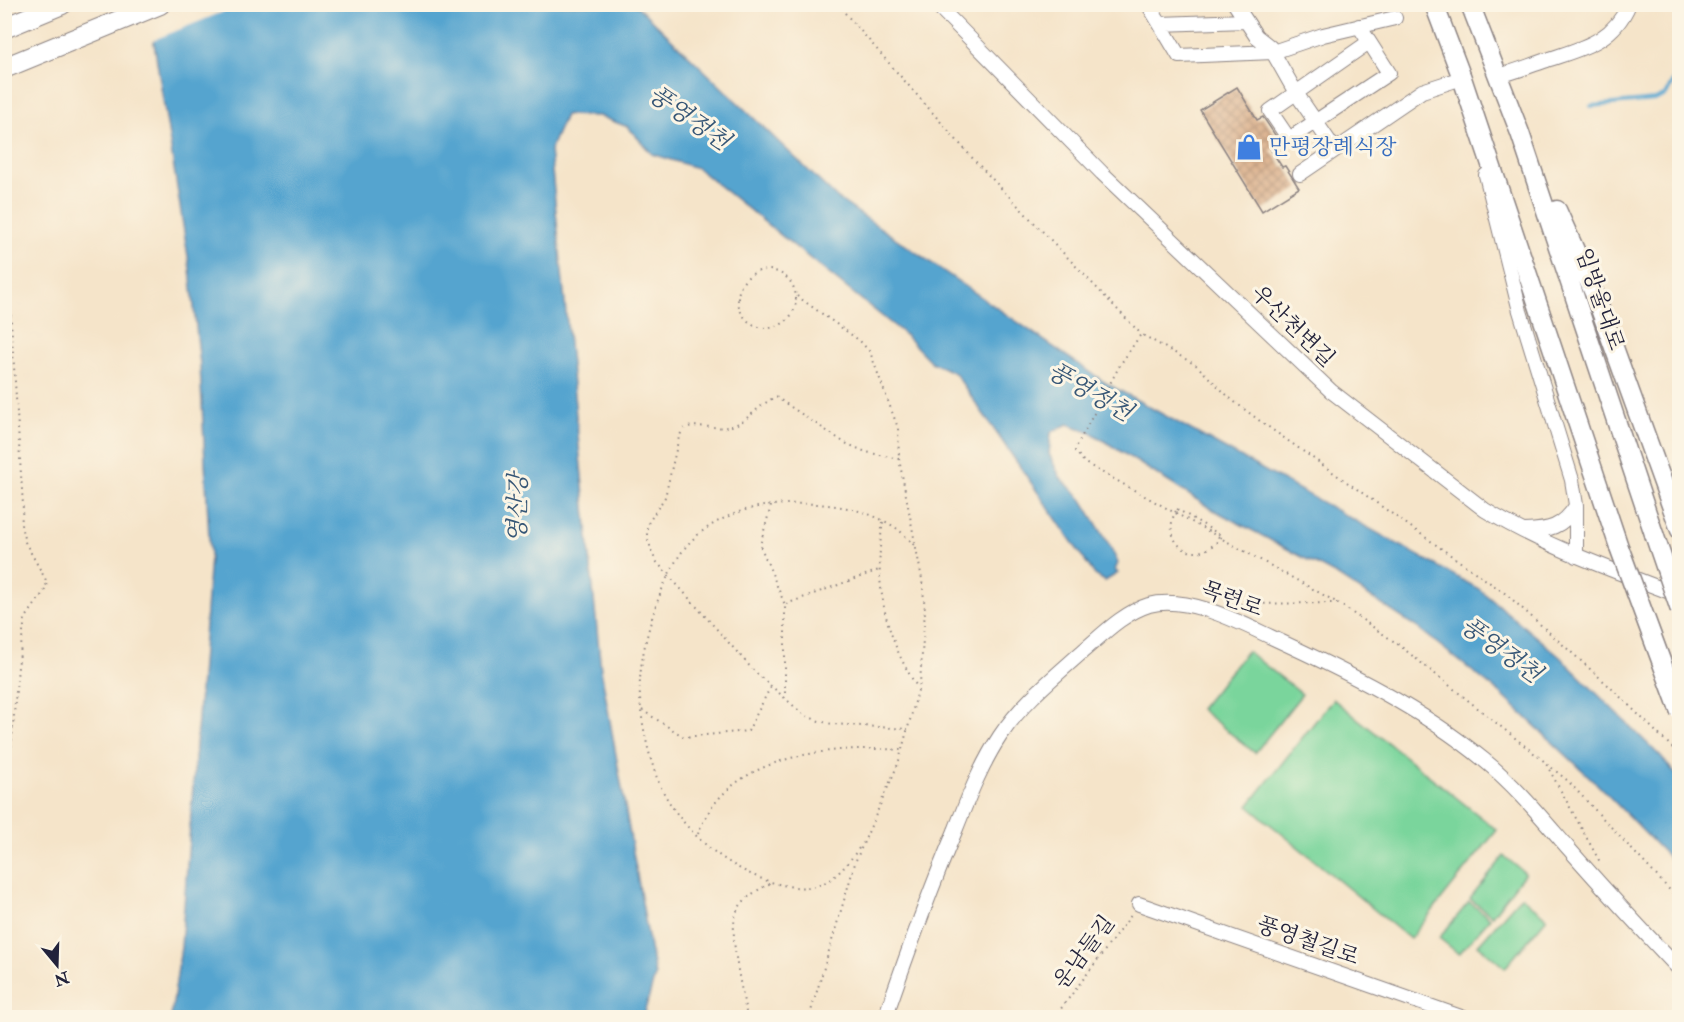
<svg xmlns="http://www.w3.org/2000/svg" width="1684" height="1022" viewBox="0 0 1684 1022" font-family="'IM FELL Double Pica','Noto Serif KR',serif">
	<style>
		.garden { fill: #7ad59c; stroke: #4e7c6c; stroke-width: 1.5 }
		.water { fill: #55a4cf; stroke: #3c6385; stroke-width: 1.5 }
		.pier { fill: #f5e4c9 }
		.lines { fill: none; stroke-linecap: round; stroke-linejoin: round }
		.stream { stroke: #55a4cf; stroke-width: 4 }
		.building { fill: url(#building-cross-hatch) }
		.minor-casing { stroke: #8c8382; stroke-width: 16 }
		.major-casing { stroke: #8c8382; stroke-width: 21 }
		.highway-casing { stroke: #8c8382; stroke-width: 22 }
		.path { stroke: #8c8382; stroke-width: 2; stroke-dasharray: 1.5 4.5; stroke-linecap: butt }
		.minor { stroke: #fff; stroke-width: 14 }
		.major { stroke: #fff; stroke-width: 18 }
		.highway { stroke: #fff; stroke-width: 20 }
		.major-bridge-casing { stroke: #8c8382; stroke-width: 21; stroke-linecap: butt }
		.major-bridge { stroke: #fff; stroke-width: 18 }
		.labels { text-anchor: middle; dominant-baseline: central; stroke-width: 6; stroke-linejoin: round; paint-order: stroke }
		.shop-label { font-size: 22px; fill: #366cbe; stroke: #fcf5e5; text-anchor: start }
		.street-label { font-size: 22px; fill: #22223b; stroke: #fcf5e5 }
		.water-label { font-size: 24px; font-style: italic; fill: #365676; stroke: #fcf5e5 }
	</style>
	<defs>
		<pattern id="building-cross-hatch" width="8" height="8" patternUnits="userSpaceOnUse" patternTransform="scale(1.5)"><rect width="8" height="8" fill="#d8aa84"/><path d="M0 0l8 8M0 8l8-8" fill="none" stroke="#af8a6d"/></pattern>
	</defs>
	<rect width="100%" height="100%" fill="#fcf5e5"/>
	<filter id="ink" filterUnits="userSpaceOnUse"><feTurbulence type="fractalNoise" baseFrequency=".0167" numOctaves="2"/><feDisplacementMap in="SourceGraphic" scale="12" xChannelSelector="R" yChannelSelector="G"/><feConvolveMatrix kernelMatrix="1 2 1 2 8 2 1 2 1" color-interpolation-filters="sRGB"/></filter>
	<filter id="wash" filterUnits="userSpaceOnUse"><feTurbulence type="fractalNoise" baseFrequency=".008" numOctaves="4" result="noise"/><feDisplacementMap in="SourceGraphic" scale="24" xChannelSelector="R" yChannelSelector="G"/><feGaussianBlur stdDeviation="1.35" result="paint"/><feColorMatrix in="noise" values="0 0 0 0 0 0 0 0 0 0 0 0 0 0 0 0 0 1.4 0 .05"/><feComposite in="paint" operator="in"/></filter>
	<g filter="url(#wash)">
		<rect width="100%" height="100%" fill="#f5e4c9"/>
		<path class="garden" d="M 1247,651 L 1302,694 L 1255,753 L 1200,709 Z
			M 1333,699 L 1497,830 L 1410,939 L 1248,806 Z
			M 1504,856 L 1525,873 L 1492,916 L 1470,899 Z
			M 1521,896 L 1547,918 L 1505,968 L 1478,945 Z
			M 1469,902 L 1490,918 L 1459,954 L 1439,938 Z"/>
		<path class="water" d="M 148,5 L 636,5 L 837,198 L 1106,383 L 1479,589 L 1560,657 L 1660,756 L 1679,778 L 1679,868 L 1596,783 L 1501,694 L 1418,628 L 1338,576 L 1210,508 L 1090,432 L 1068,424 L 1051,432 L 1049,454 L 1060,477 L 1082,500 L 1110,546 L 1118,563 L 1115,570 L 1118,573 L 1105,581 L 1095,575 L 955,373 L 931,362 L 903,333 L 697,168 L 652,154 L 628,127 L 599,116 L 565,115 L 550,150 L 601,670 L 655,976 L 643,1017 L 171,1017 L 181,947 L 210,557 L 200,365 L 190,269 Z"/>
		<path class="pier" d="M 145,4 L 240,5 L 151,41 Z"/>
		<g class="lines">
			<path class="stream" d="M 1591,106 L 1655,100 L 1666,95 L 1680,67"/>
		</g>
		<g id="blocks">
			<path class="building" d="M 1237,87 L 1257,120 L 1263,117 L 1281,144 L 1271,150 L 1282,167 L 1285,166 L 1299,188 L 1262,211 L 1200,110 Z"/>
		</g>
	</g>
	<g filter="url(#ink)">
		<use href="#blocks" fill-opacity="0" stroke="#8c8382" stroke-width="1.5"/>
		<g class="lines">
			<g class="minor-casing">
				<path id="minor" d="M 936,4 L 1102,173 L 1331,391 L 1485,510 C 1546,547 1613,570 1680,596
					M 1148,4 L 1179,56 L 1273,52 L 1323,35 L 1395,18
					M 1235,4 L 1256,36 L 1270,47 L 1296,93 L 1335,150
					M 1160,24 L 1246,21
					M 1359,26 L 1389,73 L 1289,139 L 1270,111 L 1369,42
					M 1498,76 C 1515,72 1531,65 1547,60 C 1582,48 1613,42 1629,4
					M 1300,174 L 1422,91 L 1462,78
					M 1486,175 L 1520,311 L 1572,480 L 1576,505 L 1576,556
					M 1525,531 C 1549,530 1562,528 1576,506
					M 1139,904 L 1464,1018
					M 885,1018 C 907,954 929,892 955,831 C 968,798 981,765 1000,736 C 1022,703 1053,678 1082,652 C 1102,635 1123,613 1149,605 C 1187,595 1237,621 1271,637 C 1345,671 1421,708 1484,760 C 1516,786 1542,818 1569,849 C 1605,890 1642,930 1680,970"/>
			</g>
			<g class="major-casing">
				<path id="major" d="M 1434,4 L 1462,78 L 1619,547
					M 1470,4 L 1520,133 L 1654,534
					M 1557,210 L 1595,295 L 1680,530"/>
			</g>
			<g class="highway-casing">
				<path id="highway" d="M 4,28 L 62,4
					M 4,68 L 160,4"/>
			</g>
			<path class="path" d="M 837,4 L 975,161 L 1141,334
				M 4,213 L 23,505 L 21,526 L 25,542 L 47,582 L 45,590 L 25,619 L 18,667 L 4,832
				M738 299a29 29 0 1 1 58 0a29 29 0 1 1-58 0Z
				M 797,296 L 860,341 L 870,352 L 898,428 L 899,459 L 922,579 L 925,610 L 920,683 L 912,713 L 898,764 L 856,860 L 809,1018
				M 899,459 L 866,452 L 845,443 L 776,397 C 757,405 747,424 727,427 C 717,429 690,423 684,429 C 683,429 679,437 679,437 L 665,497 L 647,525 L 647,537 L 655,560 L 754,671 L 804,715 L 819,721 L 832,724 L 908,729
				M 771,506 L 760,545 L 785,605 L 785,698
				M 1177,509 L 1222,536 C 1194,572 1158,540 1177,509 Z
				M 883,522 C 873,581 885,639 918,688
				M 1338,603 L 1399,645 L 1545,762 L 1600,862
				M 786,604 L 879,570
				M 1234,604 L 1338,603 L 1085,463 L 1075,451 L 1076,447 L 1120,365 L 1141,334 L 1196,365 L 1232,400 L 1260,421 L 1506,594 L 1608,685 L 1680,755
				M 642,710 L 684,737 L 748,731 L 771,686
				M 1547,764 L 1568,781 L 1680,901
				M 698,834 C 726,754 830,745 902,750
				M 859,848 C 833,885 816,895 771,882 C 723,867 676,826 657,778 C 647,751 638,709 640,680 C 642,641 663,569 691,541 C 709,523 739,509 764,506 C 807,501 857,502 896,528 C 903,533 909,540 916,546
				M 747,1018 C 743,993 727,931 737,911 C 744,897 759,889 773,882
				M 1054,1018 L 1132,914"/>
			<use href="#minor" class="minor"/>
			<use href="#major" class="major"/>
			<use href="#highway" class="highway"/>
			<g class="major-bridge-casing">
				<path id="major-bridge" d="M 1654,534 L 1680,610
					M 1619,547 L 1680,712"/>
			</g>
			<use href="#major-bridge" class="major-bridge"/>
		</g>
	</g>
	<defs>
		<g id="shop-bare" transform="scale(2.07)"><path d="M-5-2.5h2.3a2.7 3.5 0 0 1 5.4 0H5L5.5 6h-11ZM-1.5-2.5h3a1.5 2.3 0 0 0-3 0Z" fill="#3f7fe0" stroke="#fcf5e5" stroke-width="2.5" paint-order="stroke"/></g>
	</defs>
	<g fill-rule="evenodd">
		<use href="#shop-bare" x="1249" y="147"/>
	</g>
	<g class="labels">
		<g class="shop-label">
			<text x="1269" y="147">만평장례식장</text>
		</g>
		<g class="street-label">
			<text transform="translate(1600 299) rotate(71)">임방울대로</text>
			<text transform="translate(1293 326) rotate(44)">우산천변길</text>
			<text transform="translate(1232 599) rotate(20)">목련로</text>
			<text transform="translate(1308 941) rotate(19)">풍영철길로</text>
			<text transform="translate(1084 952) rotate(-53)">운남들길</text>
		</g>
		<g class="water-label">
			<text transform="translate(689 118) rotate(35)">풍영정천</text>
			<text transform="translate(1090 392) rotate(30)">풍영정천</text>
			<text transform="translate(518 508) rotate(-89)">영산강</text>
			<text transform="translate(1501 650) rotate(36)">풍영정천</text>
		</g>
	</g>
	<rect width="1684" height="1022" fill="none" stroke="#fcf5e5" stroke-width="24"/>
	<g transform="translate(57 965) rotate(161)" stroke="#fcf5e5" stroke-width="4.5" paint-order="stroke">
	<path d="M0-4.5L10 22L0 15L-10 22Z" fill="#22223b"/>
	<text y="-9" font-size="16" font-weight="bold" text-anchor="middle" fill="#22223b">N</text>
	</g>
</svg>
